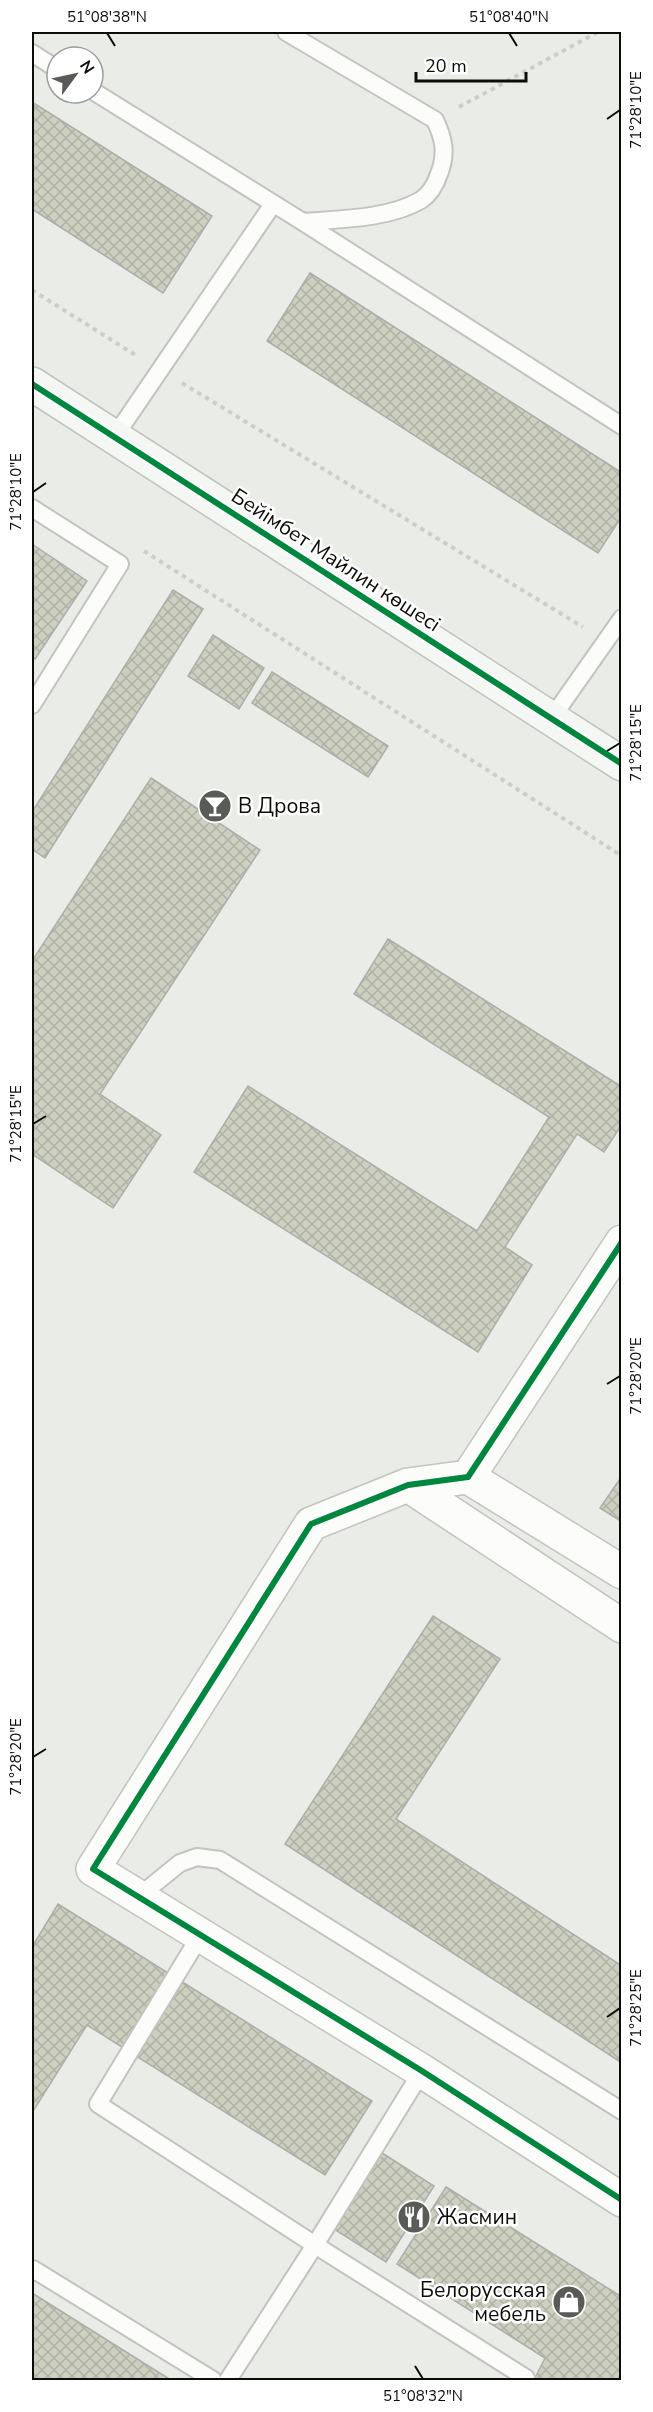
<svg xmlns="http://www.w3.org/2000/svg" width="653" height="2412" viewBox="0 0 653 2412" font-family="'Nunito Sans',sans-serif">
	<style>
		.building { fill: url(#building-cross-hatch); stroke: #acaea9; stroke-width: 1.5 }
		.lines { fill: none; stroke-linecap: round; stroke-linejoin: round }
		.lane-casing { stroke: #c1c4bf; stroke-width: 20 }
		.street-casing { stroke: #c1c4bf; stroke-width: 36 }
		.secondary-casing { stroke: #c1c4bf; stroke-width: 36 }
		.path { stroke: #cccecc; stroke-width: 4; stroke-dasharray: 4.5 4.5; stroke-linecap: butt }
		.lane { stroke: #fcfcfb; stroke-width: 16 }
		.street { stroke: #fcfcfb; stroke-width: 33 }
		.secondary { stroke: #f5f7f5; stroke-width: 33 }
		.cycleway-casing { stroke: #fff; stroke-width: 10 }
		.cycleway { stroke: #00873e; stroke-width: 6 }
		.ticks { fill: none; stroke: #0b0d09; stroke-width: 2 }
		.labels { text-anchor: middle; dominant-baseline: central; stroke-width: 5; stroke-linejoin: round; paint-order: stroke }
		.street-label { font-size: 21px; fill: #0b0d09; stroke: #fff }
		.poi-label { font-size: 21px; fill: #0b0d09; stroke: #fff; text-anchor: start }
		.neatline { fill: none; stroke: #0b0d09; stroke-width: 2 }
		.ticks-label { font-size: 15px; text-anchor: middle; fill: #0b0d09 }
	</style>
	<defs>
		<pattern id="building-cross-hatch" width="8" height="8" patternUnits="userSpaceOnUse" patternTransform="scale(1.5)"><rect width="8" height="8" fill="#cdd0c1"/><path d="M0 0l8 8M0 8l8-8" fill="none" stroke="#afb1a4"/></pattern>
	</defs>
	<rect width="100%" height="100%" fill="#eaede7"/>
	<path class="building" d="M 32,102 L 212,216 L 163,293 L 32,209 Z
		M 310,273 L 622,473 L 622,516 L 598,553 L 267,341 Z
		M 32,544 L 87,581 L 35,659 L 32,656 Z
		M 173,590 L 203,609 L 45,858 L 32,849 L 32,812 Z
		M 213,635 L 264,668 L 239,709 L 188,676 Z
		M 272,672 L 388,746 L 368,777 L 252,703 Z
		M 151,778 L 260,850 L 100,1094 L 161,1135 L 113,1208 L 32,1154 L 32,961 Z
		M 388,939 L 622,1087 L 622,1124 L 604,1152 L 577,1134 L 505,1247 L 532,1265 L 478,1352 L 194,1172 L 248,1086 L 477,1231 L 549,1117 L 354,994 Z
		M 622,1476 L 622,1522 L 600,1508 Z
		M 433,1616 L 500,1659 L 396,1819 L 622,1966 L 622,2063 L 285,1844 Z
		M 58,1904 L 372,2101 L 325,2175 L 87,2025 L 32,2113 L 32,1947 Z
		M 382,2153 L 434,2186 L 386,2262 L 334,2229 Z
		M 446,2187 L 622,2297 L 622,2373 L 617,2380 L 534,2380 L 545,2358 L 397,2264 Z
		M 32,2293 L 171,2380 L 32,2380 Z"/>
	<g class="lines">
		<g class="lane-casing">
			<path id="lane" d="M 286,32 L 435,120 C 444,139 447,154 439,174 C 436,183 430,194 421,200 C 389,219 339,219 303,222
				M 32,53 L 57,69
				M 93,91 L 303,222 L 622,426
				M 115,436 L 273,204
				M 32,508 L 120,564 L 32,705
				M 551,719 L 622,618
				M 138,1897 L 180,1863 L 197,1857 L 220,1860 L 622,2111
				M 200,1936 L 98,2104 L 315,2245 L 526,2378 L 524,2380
				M 32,2272 L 33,2269 L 213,2380
				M 228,2380 L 315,2245 L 422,2071"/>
		</g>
		<g class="street-casing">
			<path id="street" d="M 622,1242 L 468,1477 L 408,1485 L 311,1524 L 93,1869 L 422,2071 L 622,2200
				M 468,1477 L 622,1572
				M 408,1485 L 622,1626"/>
		</g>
		<g class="secondary-casing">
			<path id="secondary" d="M 32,384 L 622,764"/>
		</g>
		<path class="path" d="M 459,107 L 598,32
			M 32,290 L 137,356
			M 182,383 L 583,627
			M 144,551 L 622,856"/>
		<use href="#lane" class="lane"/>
		<use href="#street" class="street"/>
		<use href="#secondary" class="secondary"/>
		<g class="cycleway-casing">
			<path id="cycleway" d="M 32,384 L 622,764
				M 622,1242 L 468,1477 L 408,1485 L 311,1524 L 93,1869 L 422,2071 L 622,2200"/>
		</g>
		<use href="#cycleway" class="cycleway"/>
	</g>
	<path class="ticks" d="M 107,33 L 115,46M 509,33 L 517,46M 607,119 L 620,110M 33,492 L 46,483M 607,751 L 620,743M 33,1124 L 46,1116M 607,1384 L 620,1376M 33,1757 L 46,1749M 607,2017 L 620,2008M 415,2366 L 423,2379"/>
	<defs>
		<g id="bar-disc" transform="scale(1.725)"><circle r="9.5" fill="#595b57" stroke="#fff"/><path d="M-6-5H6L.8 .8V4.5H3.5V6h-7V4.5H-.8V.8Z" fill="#fff"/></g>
		<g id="restaurant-disc" transform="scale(1.725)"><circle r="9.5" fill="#595b57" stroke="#fff"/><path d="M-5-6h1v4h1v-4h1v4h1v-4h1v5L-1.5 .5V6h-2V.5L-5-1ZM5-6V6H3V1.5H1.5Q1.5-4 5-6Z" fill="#fff"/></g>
		<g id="shop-disc" transform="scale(1.725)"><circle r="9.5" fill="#595b57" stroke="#fff"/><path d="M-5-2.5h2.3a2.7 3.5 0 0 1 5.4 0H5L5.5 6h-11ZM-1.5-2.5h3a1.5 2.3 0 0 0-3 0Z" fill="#fff"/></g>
	</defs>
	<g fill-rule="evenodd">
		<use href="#bar-disc" x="215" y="806"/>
		<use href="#restaurant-disc" x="414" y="2217"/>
		<use href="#shop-disc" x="569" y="2302"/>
	</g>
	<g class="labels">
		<g class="street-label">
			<text transform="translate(336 560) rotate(33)">Бейімбет Майлин көшесі</text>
		</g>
		<g class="poi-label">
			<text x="238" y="806">В Дрова</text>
			<text x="437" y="2217">Жасмин</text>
			<text x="546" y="2290" text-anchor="end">Белорусская<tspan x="546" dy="24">мебель</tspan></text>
		</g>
	</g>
	<rect width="653" height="2412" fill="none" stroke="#ffffff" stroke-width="66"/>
	<g transform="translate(75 75) rotate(57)"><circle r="28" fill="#ffffff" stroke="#9d9e9d" stroke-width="1.5"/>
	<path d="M0-4.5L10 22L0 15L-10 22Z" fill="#595b57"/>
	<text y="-9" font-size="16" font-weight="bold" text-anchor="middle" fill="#0b0d09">N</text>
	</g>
	<path d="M416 72v9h110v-9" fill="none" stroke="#0b0d09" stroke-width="3"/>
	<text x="425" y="72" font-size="18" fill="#0b0d09" stroke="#ffffff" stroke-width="4.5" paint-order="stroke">20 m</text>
	<rect x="33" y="33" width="587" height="2346" class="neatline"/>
	<g class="ticks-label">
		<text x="107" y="22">51°08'38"N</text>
		<text x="509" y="22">51°08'40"N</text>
		<text transform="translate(636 110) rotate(-90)" y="5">71°28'10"E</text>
		<text transform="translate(16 492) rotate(-90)" y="5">71°28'10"E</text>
		<text transform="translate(636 743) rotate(-90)" y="5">71°28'15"E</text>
		<text transform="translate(16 1124) rotate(-90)" y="5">71°28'15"E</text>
		<text transform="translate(636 1376) rotate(-90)" y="5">71°28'20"E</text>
		<text transform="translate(16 1757) rotate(-90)" y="5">71°28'20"E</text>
		<text transform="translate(636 2008) rotate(-90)" y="5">71°28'25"E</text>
		<text x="423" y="2401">51°08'32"N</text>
	</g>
</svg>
